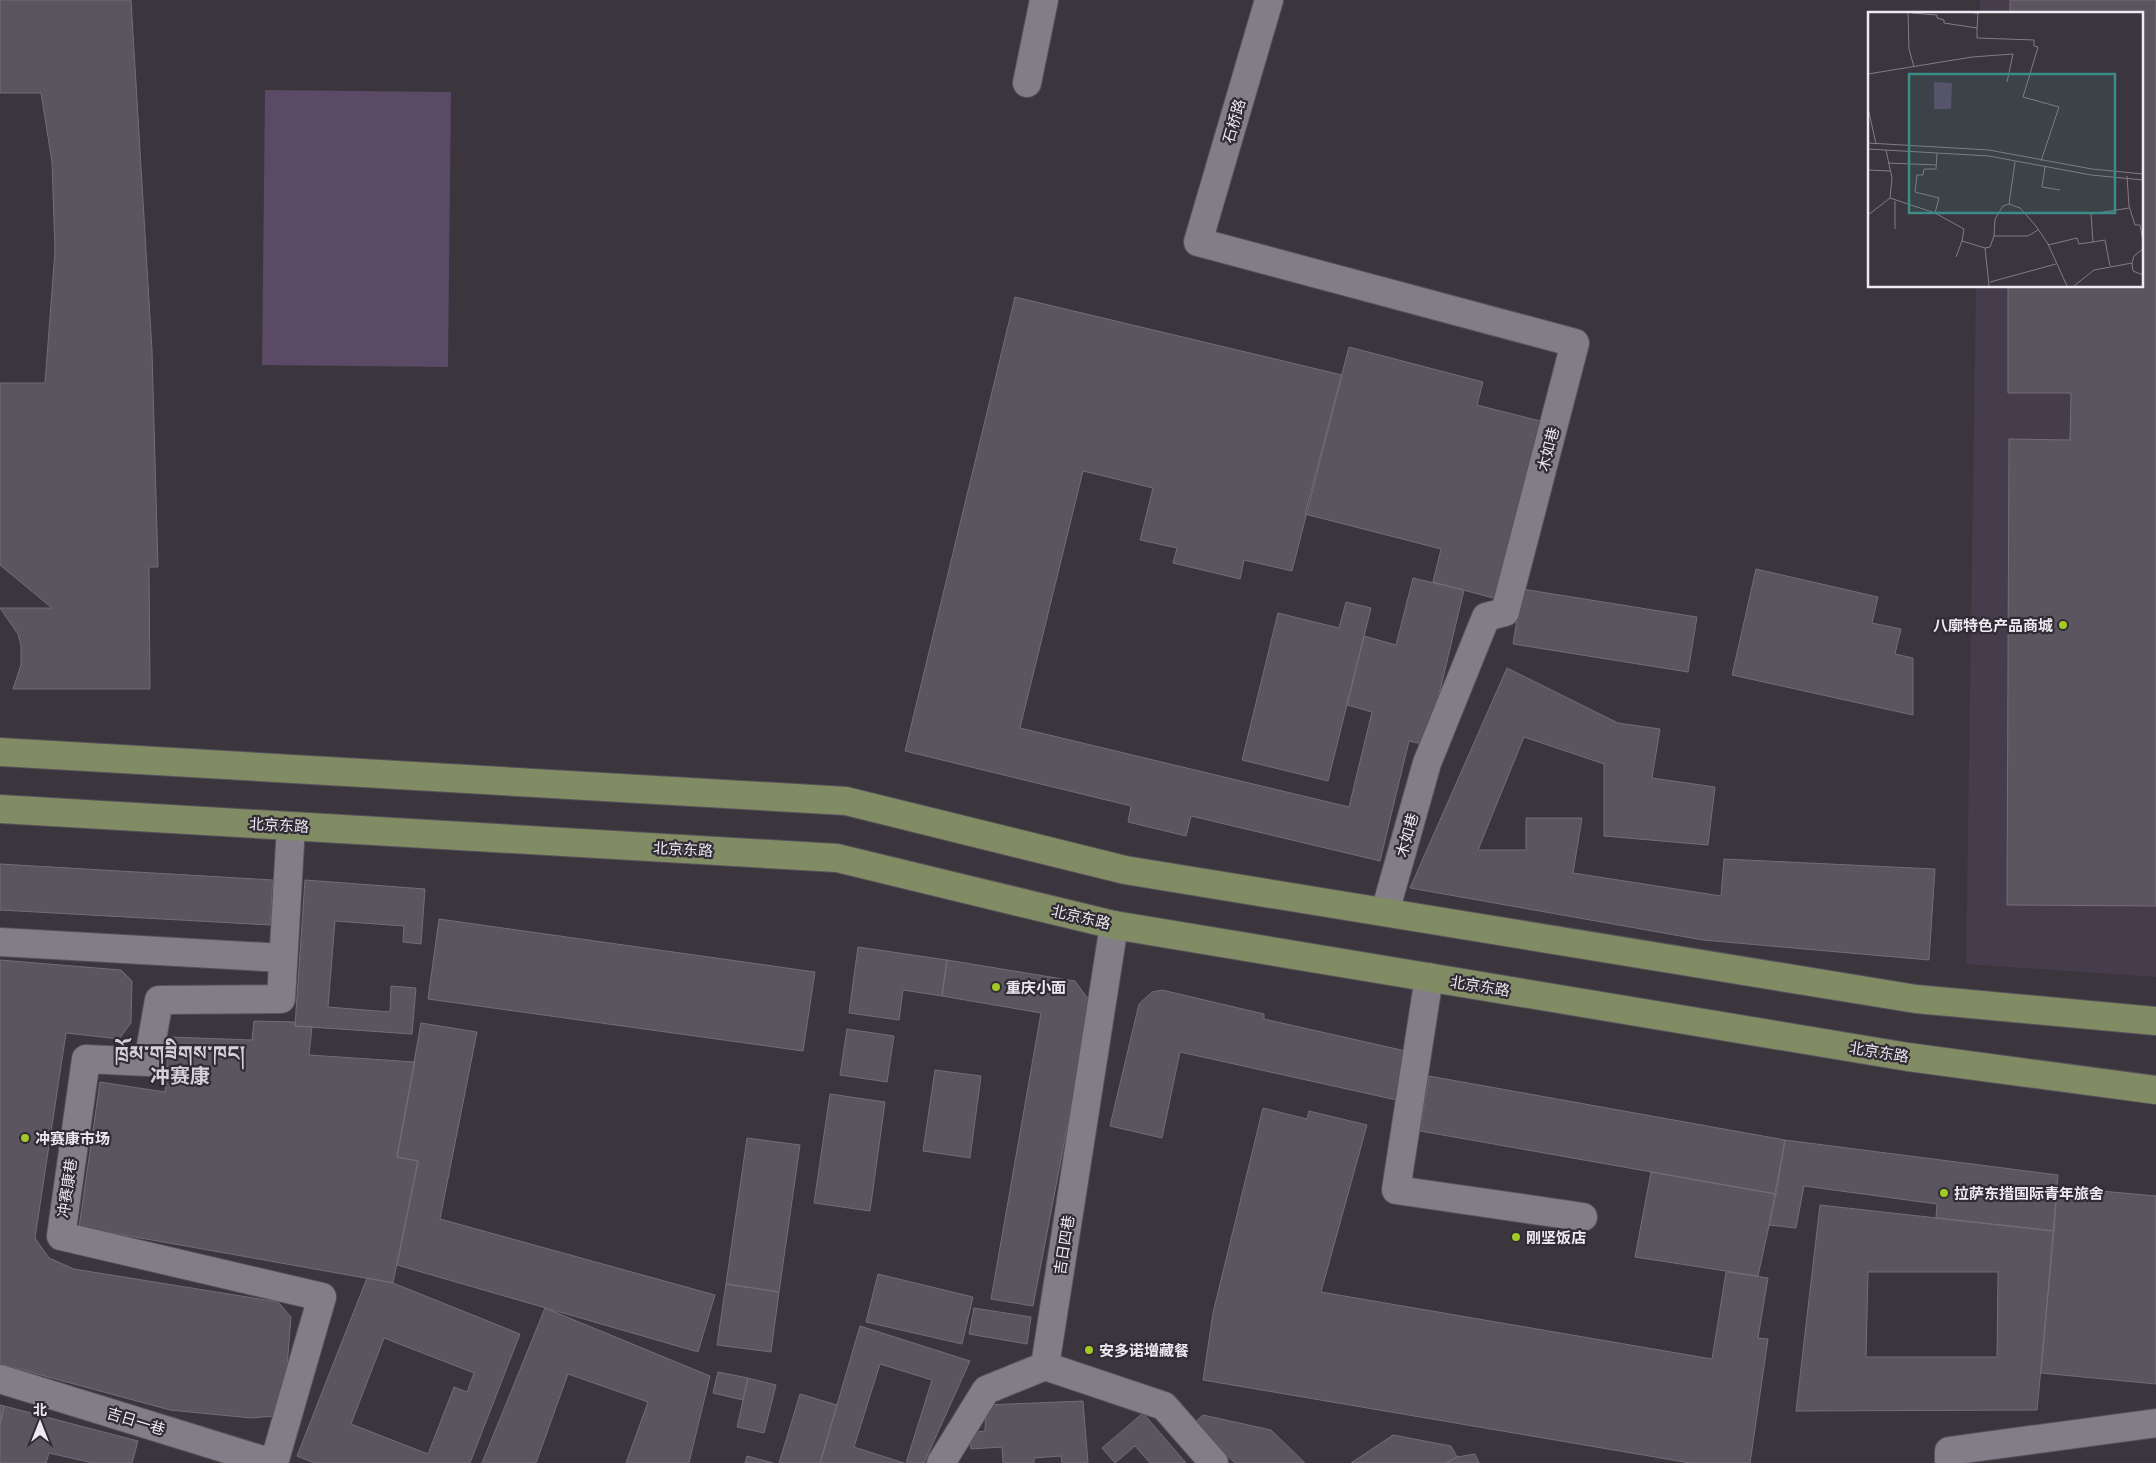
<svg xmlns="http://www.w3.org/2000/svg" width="2156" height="1463" viewBox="0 0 2156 1463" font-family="Inter,'Noto Sans SC','Noto Serif Tibetan',sans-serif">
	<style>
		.built { fill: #453d4b }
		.green { fill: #5a4a65 }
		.building { fill: #5b555f; stroke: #736d78; fill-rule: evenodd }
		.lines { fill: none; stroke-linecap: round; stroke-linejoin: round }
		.minor-casing { stroke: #57525a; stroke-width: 30 }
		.major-casing { stroke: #57525a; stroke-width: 30 }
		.minor { stroke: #837d88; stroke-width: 28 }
		.major { stroke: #818b64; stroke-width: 28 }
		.poi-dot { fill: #a3c926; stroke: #302b34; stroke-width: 2 }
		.labels { text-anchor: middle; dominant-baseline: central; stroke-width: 4.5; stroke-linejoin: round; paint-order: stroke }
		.street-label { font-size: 15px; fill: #edeaf0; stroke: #302b34 }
		.poi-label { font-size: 15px; font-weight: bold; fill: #edeaf0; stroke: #302b34; text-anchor: start }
		.district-label { font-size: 20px; font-weight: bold; fill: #d6d0db; stroke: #302b34 }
		.inset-road { fill: none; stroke: #827d85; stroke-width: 1 }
		.view { fill: #3b8d88; fill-opacity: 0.15; stroke: #3b8d88; stroke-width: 2.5 }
		.inset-edge { fill: none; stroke: #edeaf0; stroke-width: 2.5 }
	</style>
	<rect width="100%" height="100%" fill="#3b353e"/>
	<path class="built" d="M 1980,0 L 2156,0 L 2156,977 L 1966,964 L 1976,286 L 2142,286 L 2142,14 L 1980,14 Z"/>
	<path class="green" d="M 265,90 L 451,92 L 448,367 L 262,365 Z"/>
	<path class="building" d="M 0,0 L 131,0 L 152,351 L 158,567 L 149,567 L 150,689 L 13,689 L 21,665 L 21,645 L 18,634 L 0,608 L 52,608 L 0,565 L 0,383 L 45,383 L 55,251 L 52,162 L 41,93 L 0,93 Z
		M 2010,0 L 2156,0 L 2156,906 L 2007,905 L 2009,439 L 2070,440 L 2071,393 L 2008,393 L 2008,286 L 2142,286 L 2142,14 L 2010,14 Z
		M 1015,297 L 1342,375 L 1292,571 L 1244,560 L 1240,579 L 1173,563 L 1177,548 L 1140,540 L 1153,488 L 1083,471 L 1020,728 L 1349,807 L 1372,712 L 1347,705 L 1364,636 L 1396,645 L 1413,578 L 1464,590 L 1427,745 L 1409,741 L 1380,861 L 1191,816 L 1186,836 L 1128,822 L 1131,806 L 905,751 Z
		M 1349,347 L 1483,382 L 1477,405 L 1544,422 L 1497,599 L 1433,582 L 1441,549 L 1305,514 Z
		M 1756,569 L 1878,597 L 1872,623 L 1901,629 L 1895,654 L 1913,658 L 1913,715 L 1732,675 Z
		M 1522,589 L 1697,617 L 1688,672 L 1513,644 Z
		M 1346,602 L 1371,608 L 1328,781 L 1242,760 L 1278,613 L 1339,628 Z
		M 1507,668 L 1618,723 L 1660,729 L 1652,778 L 1715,787 L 1708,845 L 1604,836 L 1604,764 L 1524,737 L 1478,850 L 1526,850 L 1526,818 L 1582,818 L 1573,873 L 1721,896 L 1724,859 L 1935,869 L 1929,960 L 1703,940 L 1410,888 Z
		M 0,864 L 273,880 L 270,925 L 0,910 Z
		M 305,880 L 425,889 L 421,944 L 403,942 L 404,926 L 335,921 L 328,1007 L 390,1012 L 391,986 L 416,988 L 412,1034 L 295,1026 Z
		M 439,919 L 815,972 L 803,1051 L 428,999 Z
		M 858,947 L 947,960 L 942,996 L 903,990 L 899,1020 L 849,1013 Z
		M 0,960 L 121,970 L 132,981 L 131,1023 L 119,1039 L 66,1033 L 35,1238 L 49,1258 L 74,1269 L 278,1302 L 291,1317 L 284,1404 L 275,1416 L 251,1418 L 170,1410 L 0,1364 Z
		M 947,960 L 1075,981 L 1091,1003 L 1033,1306 L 991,1299 L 1041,1013 L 942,996 Z
		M 1162,990 L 1264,1014 L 1264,1019 L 1410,1052 L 1401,1101 L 1180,1052 L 1162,1138 L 1110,1126 L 1139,1004 L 1152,992 Z
		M 254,1021 L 295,1022 L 295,1026 L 312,1027 L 309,1055 L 415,1062 L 397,1157 L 418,1161 L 393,1283 L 79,1227 L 100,1082 L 165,1092 L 169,1037 L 252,1040 Z
		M 421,1023 L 477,1032 L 440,1219 L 715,1295 L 698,1352 L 397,1265 L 418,1161 L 397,1157 Z
		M 847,1029 L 894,1036 L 887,1082 L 840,1075 Z
		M 935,1070 L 981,1076 L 970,1158 L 923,1151 Z
		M 1429,1076 L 1785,1140 L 1776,1194 L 1420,1131 Z
		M 830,1094 L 885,1102 L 870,1211 L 814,1203 Z
		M 1263,1108 L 1307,1119 L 1309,1111 L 1367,1125 L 1321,1292 L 1712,1359 L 1726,1272 L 1768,1278 L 1758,1338 L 1768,1339 L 1750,1463 L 1690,1463 L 1203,1380 L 1213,1313 Z
		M 747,1138 L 800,1145 L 779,1292 L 726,1284 Z
		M 1785,1140 L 2058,1175 L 2054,1231 L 1936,1218 L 1937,1204 L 1804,1186 L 1796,1228 L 1769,1225 Z
		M 1651,1172 L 1776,1194 L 1758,1276 L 1635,1257 Z
		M 2057,1187 L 2156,1196 L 2156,1384 L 2041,1373 Z
		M 1820,1205 L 2054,1231 L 2037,1410 L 1796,1411 ZM 1868,1272 L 1998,1272 L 1997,1357 L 1866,1357 Z
		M 878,1274 L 973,1297 L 962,1344 L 866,1322 Z
		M 367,1278 L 393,1283 L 520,1334 L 470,1463 L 314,1463 L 297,1456 ZM 384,1338 L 474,1373 L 467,1392 L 454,1387 L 428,1454 L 351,1424 Z
		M 726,1284 L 779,1292 L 771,1352 L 717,1345 Z
		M 545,1308 L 710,1376 L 689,1463 L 626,1463 L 648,1402 L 568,1374 L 536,1463 L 482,1463 Z
		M 974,1308 L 1031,1317 L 1027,1344 L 969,1334 Z
		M 860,1326 L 970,1361 L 924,1463 L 906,1463 L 932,1380 L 880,1364 L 854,1447 L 904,1463 L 820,1463 Z
		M 718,1372 L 748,1378 L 743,1400 L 713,1393 Z
		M 748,1378 L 776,1385 L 764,1433 L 737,1427 Z
		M 800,1394 L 837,1405 L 820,1463 L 779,1463 Z
		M 1083,1401 L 1088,1463 L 1062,1463 L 1061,1456 L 1034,1458 L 1034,1463 L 1003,1463 L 1002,1447 L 971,1449 L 970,1433 L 985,1431 L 986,1405 Z
		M 0,1405 L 4,1406 L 0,1424 Z
		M 4,1406 L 138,1441 L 132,1463 L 93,1463 L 49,1453 L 46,1463 L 0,1463 L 0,1424 Z
		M 1143,1413 L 1186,1463 L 1150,1463 L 1135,1446 L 1115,1463 L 1102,1448 Z
		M 1203,1415 L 1271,1430 L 1305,1463 L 1235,1463 L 1193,1424 Z
		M 1393,1435 L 1451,1446 L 1457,1457 L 1446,1463 L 1351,1463 Z
		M 1475,1454 L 1479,1463 L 1446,1463 L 1457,1457 Z
		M 747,1456 L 773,1463 L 745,1463 Z"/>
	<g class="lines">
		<g class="minor-casing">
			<path id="minor" d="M 1269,0 L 1198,242 L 1575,343 L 1505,612 L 1486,617 L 1427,763 L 1385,912
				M 1027,83 L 1044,0
				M 1114,925 L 1045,1366 L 1164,1406 L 1214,1463
				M 0,942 L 283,958
				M 1429,977 L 1396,1190 L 1583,1217
				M 0,1379 L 272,1463
				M 274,1463 L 322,1297 L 61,1236 L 86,1059 L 148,1062 L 159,1000 L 281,999 L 291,826
				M 941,1463 L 986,1390 L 1045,1366
				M 1949,1463 L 1949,1451 L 2156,1423"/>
		</g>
		<g class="major-casing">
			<path id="major" d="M 0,752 L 846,801 L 1125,870 L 1916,999 L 2156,1021
				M 0,809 L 837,858 L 1114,925 L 1908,1057 L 2156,1090"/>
		</g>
		<use href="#minor" class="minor"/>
		<use href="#major" class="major"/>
	</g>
	<g class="poi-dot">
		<circle cx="2063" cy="625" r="5"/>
		<circle cx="996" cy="987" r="5"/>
		<circle cx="25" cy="1138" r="5"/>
		<circle cx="1944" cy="1193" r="5"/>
		<circle cx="1516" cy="1237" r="5"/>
		<circle cx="1089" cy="1350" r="5"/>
	</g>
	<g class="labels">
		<g class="street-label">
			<text transform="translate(1234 121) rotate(-74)">石桥路</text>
			<text transform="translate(1548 449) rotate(-75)">木如巷</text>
			<text transform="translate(279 825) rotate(3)">北京东路</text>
			<text transform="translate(1407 835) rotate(-74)">木如巷</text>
			<text transform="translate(683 849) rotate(3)">北京东路</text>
			<text transform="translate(1081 917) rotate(13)">北京东路</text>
			<text transform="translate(1480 986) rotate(9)">北京东路</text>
			<text transform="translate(1879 1052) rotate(9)">北京东路</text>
			<text transform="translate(67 1188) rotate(-82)">冲赛康巷</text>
			<text transform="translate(1064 1245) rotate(-81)">吉日四巷</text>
			<text transform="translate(136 1421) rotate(17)">吉日一巷</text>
		</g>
		<g class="poi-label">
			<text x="2053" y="625" text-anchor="end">八廓特色产品商城</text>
			<text x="1006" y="987">重庆小面</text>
			<text x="35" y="1138">冲赛康市场</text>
			<text x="1954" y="1193">拉萨东措国际青年旅舍</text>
			<text x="1526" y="1237">刚坚饭店</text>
			<text x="1099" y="1350">安多诺增藏餐</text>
		</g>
		<g class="district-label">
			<text x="180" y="1053">ཁྲོམ་གཟིགས་ཁང།<tspan x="180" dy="23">冲赛康</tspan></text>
		</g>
	</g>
	<g transform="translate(1868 12)">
		<rect width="275" height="275" fill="#3b353e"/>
		<path d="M 66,70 L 84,71 L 83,97 L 66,97 Z" fill="#5a4a65"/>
		<path class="inset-road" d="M 40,1 L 41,37 L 46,55M 44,1 L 69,3 L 69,6 L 76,8 L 76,11 L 109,16 L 109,26 L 166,28 L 166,34 L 170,35 L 155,85 L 191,95 L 173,149M 106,1 L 110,1 L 109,16M 0,62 L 104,45 L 145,42 L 139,70M 0,96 L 8,132M 0,131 L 121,138 L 224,157 L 275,162M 0,137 L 121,144 L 223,163 L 275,168M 18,138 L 24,166 L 22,186M 147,150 L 141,192 L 152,196 L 168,214 L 180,232 L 199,274M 20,151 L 68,153M 177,155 L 174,175 L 192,178M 0,158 L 22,159M 259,164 L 261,194 L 267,213 L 272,213 L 275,229M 22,186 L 67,201 L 96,217 L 94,229 L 117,236 L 121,274M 27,189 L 27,217M 67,201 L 71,186 L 47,180 L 49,163 L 55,163 L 56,157 L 68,157 L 69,141M 0,203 L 22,186M 126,224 L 160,224 L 170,218M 225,230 L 237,228 L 242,254M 180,233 L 209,226 L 211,232 L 225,230 L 223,202 L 261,196M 117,236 L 122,235 L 126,224 L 127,207 L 135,194 L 141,192M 88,245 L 94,229M 264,251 L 265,259 L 275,263M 122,270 L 188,252M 206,274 L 226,258 L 264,251 L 266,244 L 275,237"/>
		<path class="view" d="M 41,62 L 247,62 L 247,201 L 41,201 Z"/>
		<rect width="275" height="275" class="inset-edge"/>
	</g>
	<g transform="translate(40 1423)" stroke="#302b34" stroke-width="4" paint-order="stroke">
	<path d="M0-4L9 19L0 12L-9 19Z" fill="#edeaf0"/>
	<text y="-8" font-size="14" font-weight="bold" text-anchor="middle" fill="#edeaf0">北</text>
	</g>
</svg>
